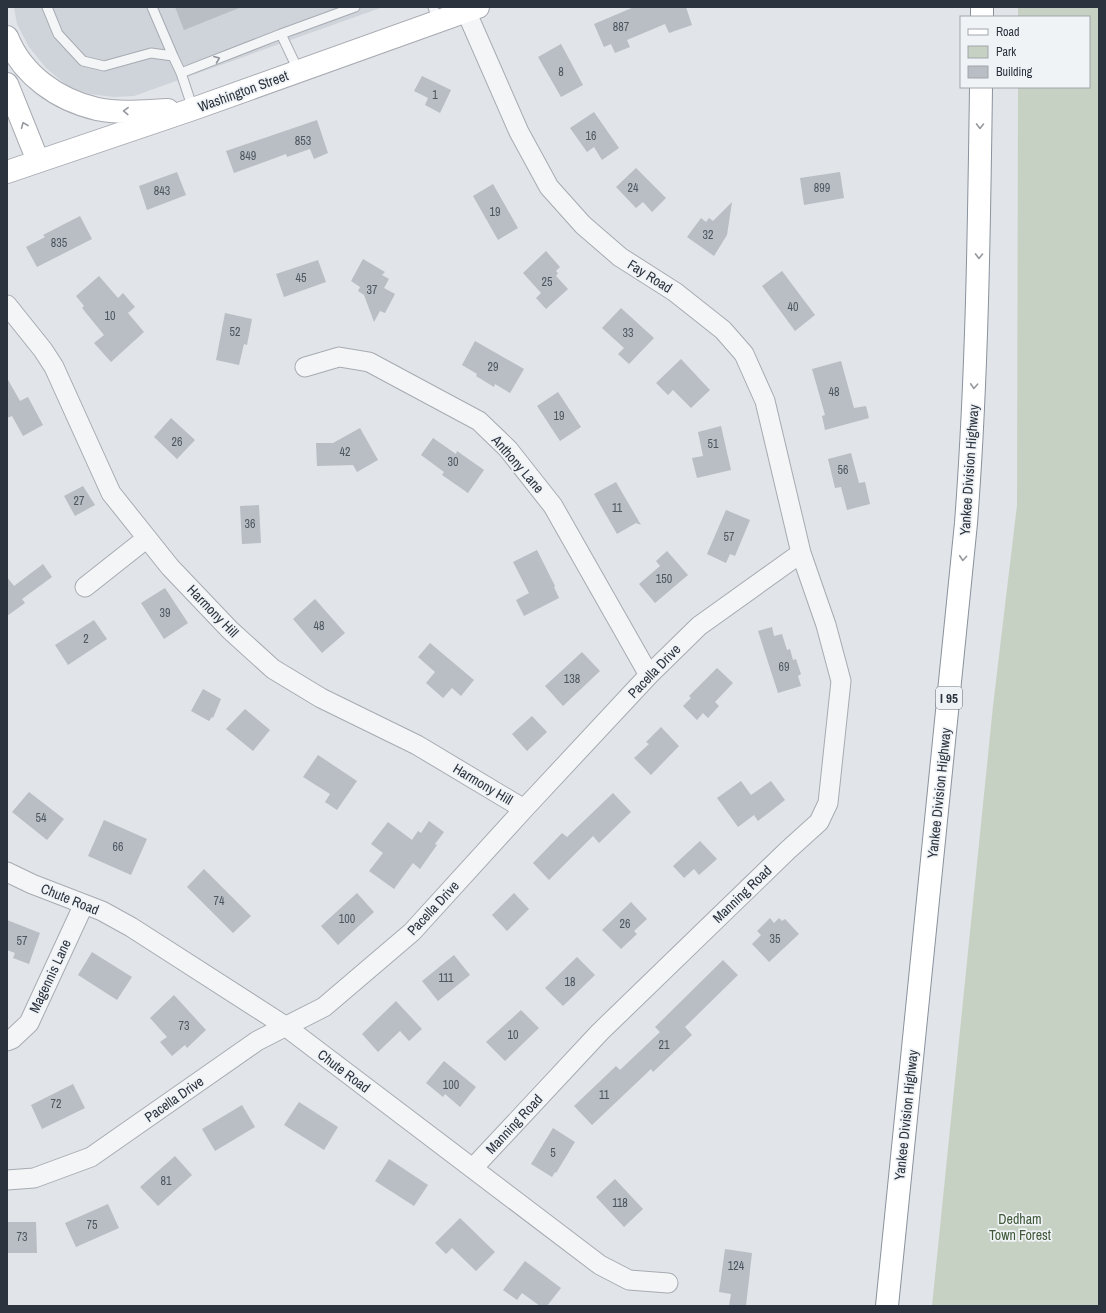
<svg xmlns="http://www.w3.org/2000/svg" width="1106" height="1313" font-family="'Archivo Narrow',sans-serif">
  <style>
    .built { fill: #cfd3da }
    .green { fill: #c7d1c3 }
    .building { fill: #b8bec4 }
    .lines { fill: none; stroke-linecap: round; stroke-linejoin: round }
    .service-casing { stroke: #a7abb2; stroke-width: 11 }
    .minor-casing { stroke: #a7abb2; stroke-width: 21 }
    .secondary-casing { stroke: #a7abb2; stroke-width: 24 }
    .motorway-casing { stroke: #8a929d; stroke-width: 24 }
    .service { stroke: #f3f5f7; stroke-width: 9 }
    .minor { stroke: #f3f5f7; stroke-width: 19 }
    .secondary { stroke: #fff; stroke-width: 22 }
    .motorway { stroke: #fff; stroke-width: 22 }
    .oneway { stroke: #8f949a }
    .oneway2 { stroke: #95999e }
    .labels { text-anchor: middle; stroke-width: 3.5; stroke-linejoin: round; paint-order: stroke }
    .number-label { font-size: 12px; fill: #4e5660 }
    .shield { fill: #f0f3f6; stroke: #666d75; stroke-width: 1 }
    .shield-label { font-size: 13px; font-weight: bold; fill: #2b333e }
    .street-label { font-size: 14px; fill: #2b333e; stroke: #f0f3f6 }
    .park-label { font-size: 14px; fill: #415939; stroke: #f0f3f6 }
  </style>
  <rect width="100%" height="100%" fill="#e1e4e8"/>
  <path class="built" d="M14 7H383L134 96 114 97 90 94 69 87 46 68 29 47 17 24Z"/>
  <path class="green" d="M1018 7H1099V1306H932L993 706 1017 505 1018 87H1089V17H1018Z"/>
  <path class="building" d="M175 7H239V8L184 30Z
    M634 7H686L692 25 669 33 665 24 627 40 630 47 615 53 611 44 604 47 594 24Z
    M561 44 583 85 561 97 538 57Z
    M422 76 451 90 440 113 425 105 428 98 414 91Z
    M594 112 619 148 602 160 594 147 587 152 570 128Z
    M317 120 328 153 314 159 310 149 287 157 286 154 234 173 226 151Z
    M636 168 666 198 652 212 643 202 636 208 616 187Z
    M177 172 186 195 147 210 139 186Z
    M840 172 844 198 804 205 800 178Z
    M493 184 518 228 498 240 473 196Z
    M732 202 727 235 714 256 687 237 701 218 706 222 709 218 713 221Z
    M80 216 92 239 37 267 26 247 45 237 43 235Z
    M546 251 560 267 556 271 558 273 556 276 568 289 546 309 536 298 541 293 523 273Z
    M363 259 385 272 382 275 389 279 384 288 395 294 385 313 380 311 374 322 364 295 358 291 360 287 351 281Z
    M318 260 326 282 284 297 276 274Z
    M782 271 815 315 795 331 762 286Z
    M99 276 118 298 123 293 135 307 128 313 144 332 111 362 94 343 104 335 82 308 84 306 76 296Z
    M621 308 654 338 629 364 618 354 624 348 602 328Z
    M225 313 252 319 247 345 244 344 239 365 216 360Z
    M475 341 524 369 510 393 495 384 494 387 476 376 477 374 462 365Z
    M681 359 710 390 691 408 673 390 668 395 656 383Z
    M841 361 854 408 866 406 869 418 825 430 822 416 825 415 812 369Z
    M7 378 20 401 28 397 43 425 23 436 12 416 7 418Z
    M558 392 581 427 560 441 537 406Z
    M171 418 195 440 177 459 154 437Z
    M721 426 731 470 697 478 692 458 703 456 698 432Z
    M360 428 378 460 357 472 353 465 317 466 316 443H333Z
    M433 438 456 454 457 451 484 470 468 493 442 475 444 472 421 455Z
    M851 453 859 483 865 482 870 504 847 510 841 487 835 488 828 459Z
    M616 482 641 525 636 523 617 534 594 494Z
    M83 486 95 505 75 516 64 496Z
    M259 505 261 543 242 544 240 506Z
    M726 510 750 520 735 556 730 554 726 563 707 554Z
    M537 550 555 586 554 587 559 598 524 616 516 600 529 593 513 562Z
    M667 551 688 575 655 603 639 584 660 566 656 561Z
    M43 564 52 577 22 599 25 603 7 616V577L14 586Z
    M165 588 188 623 164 639 141 603Z
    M315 599 345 633 322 653 293 619Z
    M94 620 107 639 68 665 55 645Z
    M772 627 774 636 782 634 787 650 790 649 793 660 796 659 801 674 798 676 801 686 778 693 758 631Z
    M430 643 474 680 461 696 452 688 443 698 426 683 435 672 418 657Z
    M582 652 600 671 563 706 545 686Z
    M717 668 733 683 715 702 719 706 708 718 703 713 697 720 683 706 691 698 689 696Z
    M203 689 221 699 213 718 212 717 209 721 191 711Z
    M245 709 270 730 253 751 226 729Z
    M532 716 547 732 527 751 512 734Z
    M661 727 679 746 651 775 634 758 649 744 646 742Z
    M318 755 357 781 337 810 325 802 330 794 303 777Z
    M741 781 751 795 771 781 785 800 758 821 754 815 738 827 717 798Z
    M29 792 64 819 47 840 12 812Z
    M613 793 631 812 599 843 593 836 549 880 533 863 562 833 567 837Z
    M104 820 147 839 131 875 88 856Z
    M429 821 444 832 435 844 437 845 420 869 413 863 394 889 369 871 383 853 371 844 388 822 412 840 418 831 421 833Z
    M700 841 717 859 699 875 694 869 684 878 673 866Z
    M204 869 251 916 233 933 187 887Z
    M357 893 374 912 338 945 321 926Z
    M514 893 529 909 507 931 492 915Z
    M631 902 647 919 634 931 637 934 621 949 602 930Z
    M770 918 774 923 779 918 782 921 785 919 799 934 769 962 752 944 761 935 757 931Z
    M7 920 40 933 29 964 13 958 15 953 7 950Z
    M92 952 132 977 117 1000 78 975Z
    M454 955 470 975 438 1001 422 981Z
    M577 957 595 975 563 1006 545 988Z
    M723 960 738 975 685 1027 692 1035 653 1072 651 1069 592 1125 574 1106 616 1066 620 1070 660 1032 655 1027Z
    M174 995 206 1030 187 1048 185 1045 172 1056 160 1042 167 1037 150 1018Z
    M396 1001 422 1029 409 1041 400 1031 378 1052 362 1034Z
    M521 1010 539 1028 505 1061 486 1042Z
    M444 1061 476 1087 460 1107 445 1094 443 1097 426 1083Z
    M73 1084 85 1108 42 1129 31 1105Z
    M299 1102 338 1127 324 1150 284 1125Z
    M242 1105 255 1127 215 1151 202 1129Z
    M553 1128 575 1142 556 1173 555 1172 552 1177 531 1164Z
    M175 1156 192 1175 158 1206 140 1187Z
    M389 1159 428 1185 414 1206 375 1181Z
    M615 1179 643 1209 624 1227 596 1197Z
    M108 1204 119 1228 76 1247 65 1223Z
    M460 1218 495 1252 476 1271 452 1248 446 1254 435 1243Z
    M7 1222H36L37 1253H7Z
    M725 1249 752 1253 746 1306H729L731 1294 719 1292Z
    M525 1261 561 1288 547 1306H540L522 1293 517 1300 503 1290Z"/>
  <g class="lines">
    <defs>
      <path id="service" d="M47 7 58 34 83 61 104 66 151 53 173 56 181 73 193 109
        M152 7 173 56
        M433 7 438 22
        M299 72 281 34 355 7
        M181 73 281 34"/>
      <path id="minor" d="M466 11 519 132 549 187 583 225 620 257 675 292 723 330 744 354 765 401 801 553 826 625 841 681 828 803 819 822 788 850 600 1032 473 1168
        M7 305 43 350 54 367 111 493 170 567 230 630 273 669 321 698 417 745 524 809
        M305 367 339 357 369 362 479 421 508 449 553 506 649 675
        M85 587 147 538
        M7 872 32 884 102 911 131 927 285 1026 600 1265 629 1280 668 1283
        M7 1041 12 1039 29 1023 84 904
        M7 1180 34 1178 91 1157 257 1041 324 1007 412 932 524 809 649 675 699 626 801 553"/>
      <path id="secondary" d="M7 37C22 75 58 100 97 109 120 114 145 111 168 110
        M7 84 38 161
        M7 172 193 109 478 7"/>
      <path id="motorway" d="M982 17V7
        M887 1306 966 523C977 378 979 233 981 87"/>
    </defs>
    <use href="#service" class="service-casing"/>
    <use href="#minor" class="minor-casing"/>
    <use href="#secondary" class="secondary-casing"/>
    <use href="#motorway" class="motorway-casing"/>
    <use href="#service" class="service"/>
    <use href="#minor" class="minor"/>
    <use href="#secondary" class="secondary"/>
    <use href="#motorway" class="motorway"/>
  </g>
  <defs><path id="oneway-chevron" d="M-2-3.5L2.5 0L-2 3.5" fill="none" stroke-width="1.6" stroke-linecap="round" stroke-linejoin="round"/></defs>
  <use class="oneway" href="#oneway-chevron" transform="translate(217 59) rotate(-22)"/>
  <g class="oneway2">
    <use href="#oneway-chevron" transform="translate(126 111) rotate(-178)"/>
    <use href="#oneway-chevron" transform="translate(24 125) rotate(-112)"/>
    <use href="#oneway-chevron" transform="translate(980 126) rotate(91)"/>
    <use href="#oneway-chevron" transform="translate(979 256) rotate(91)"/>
    <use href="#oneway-chevron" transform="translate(974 386) rotate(93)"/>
    <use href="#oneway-chevron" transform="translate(963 558) rotate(95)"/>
  </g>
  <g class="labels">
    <g class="number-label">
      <text x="621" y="31">887</text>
      <text x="561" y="76">8</text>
      <text x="435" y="99">1</text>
      <text x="591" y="140">16</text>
      <text x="303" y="145">853</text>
      <text x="248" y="160">849</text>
      <text x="633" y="192">24</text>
      <text x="822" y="192">899</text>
      <text x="162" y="195">843</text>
      <text x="495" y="216">19</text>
      <text x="708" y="239">32</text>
      <text x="59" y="247">835</text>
      <text x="301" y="282">45</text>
      <text x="547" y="286">25</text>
      <text x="372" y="294">37</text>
      <text x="793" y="311">40</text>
      <text x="110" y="320">10</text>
      <text x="235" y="336">52</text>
      <text x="628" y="337">33</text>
      <text x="493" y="371">29</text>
      <text x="834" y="396">48</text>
      <text x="559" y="420">19</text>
      <text x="177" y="446">26</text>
      <text x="713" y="448">51</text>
      <text x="345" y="456">42</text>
      <text x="453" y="466">30</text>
      <text x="843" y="474">56</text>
      <text x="79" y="505">27</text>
      <text x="617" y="512">11</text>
      <text x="250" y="528">36</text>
      <text x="729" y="541">57</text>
      <text x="664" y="583">150</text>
      <text x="165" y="617">39</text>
      <text x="319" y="630">48</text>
      <text x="86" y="643">2</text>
      <text x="784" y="671">69</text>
      <text x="572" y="683">138</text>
      <text x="41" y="822">54</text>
      <text x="118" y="851">66</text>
      <text x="219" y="905">74</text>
      <text x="347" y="923">100</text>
      <text x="625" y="928">26</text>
      <text x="775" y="943">35</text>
      <text x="22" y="945">57</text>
      <text x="446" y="982">111</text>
      <text x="570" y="986">18</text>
      <text x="184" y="1030">73</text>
      <text x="513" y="1039">10</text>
      <text x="664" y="1049">21</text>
      <text x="451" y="1089">100</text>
      <text x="604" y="1099">11</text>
      <text x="56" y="1108">72</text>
      <text x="553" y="1157">5</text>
      <text x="166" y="1185">81</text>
      <text x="620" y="1207">118</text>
      <text x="92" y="1229">75</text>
      <text x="22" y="1241">73</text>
      <text x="736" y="1270">124</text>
    </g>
    <rect class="shield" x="936" y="687" width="26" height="22" rx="3"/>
    <g class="shield-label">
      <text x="949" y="703">I 95</text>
    </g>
    <g class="street-label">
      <text transform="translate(243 91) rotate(-20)" y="5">Washington Street</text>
      <text transform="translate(650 276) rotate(32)" y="5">Fay Road</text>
      <text transform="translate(518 464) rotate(49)" y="5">Anthony Lane</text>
      <text transform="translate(969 470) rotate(-86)" y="5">Yankee Division Highway</text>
      <text transform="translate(213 611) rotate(46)" y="5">Harmony Hill</text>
      <text transform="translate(654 671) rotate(-46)" y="5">Pacella Drive</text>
      <text transform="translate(483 784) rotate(31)" y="5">Harmony Hill</text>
      <text transform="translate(939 793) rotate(-84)" y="5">Yankee Division Highway</text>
      <text transform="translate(742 894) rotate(-44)" y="5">Manning Road</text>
      <text transform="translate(70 899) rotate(22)" y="5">Chute Road</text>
      <text transform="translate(433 908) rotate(-47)" y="5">Pacella Drive</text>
      <text transform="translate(50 976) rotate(-65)" y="5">Magennis Lane</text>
      <text transform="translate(344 1071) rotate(37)" y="5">Chute Road</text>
      <text transform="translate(174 1099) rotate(-35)" y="5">Pacella Drive</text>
      <text transform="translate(906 1115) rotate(-84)" y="5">Yankee Division Highway</text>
      <text transform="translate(514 1124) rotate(-47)" y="5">Manning Road</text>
    </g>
    <g class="park-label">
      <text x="1020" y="1224">Dedham<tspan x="1020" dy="16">Town Forest</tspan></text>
    </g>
  </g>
  <rect width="1106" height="1313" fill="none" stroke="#2b333e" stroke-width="16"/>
  <rect x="960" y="16" width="130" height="72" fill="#f0f3f6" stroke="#a1a6ac"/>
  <rect x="968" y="29" width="20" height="6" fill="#ffffff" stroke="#a1a6ac"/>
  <text x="996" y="36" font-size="12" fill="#2b333e">Road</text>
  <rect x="968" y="46" width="20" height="12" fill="#c7d1c3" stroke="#a1a6ac"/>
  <text x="996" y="56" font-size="12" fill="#2b333e">Park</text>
  <rect x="968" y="66" width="20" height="12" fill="#b8bec4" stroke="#a1a6ac"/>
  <text x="996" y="76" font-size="12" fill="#2b333e">Building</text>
</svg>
